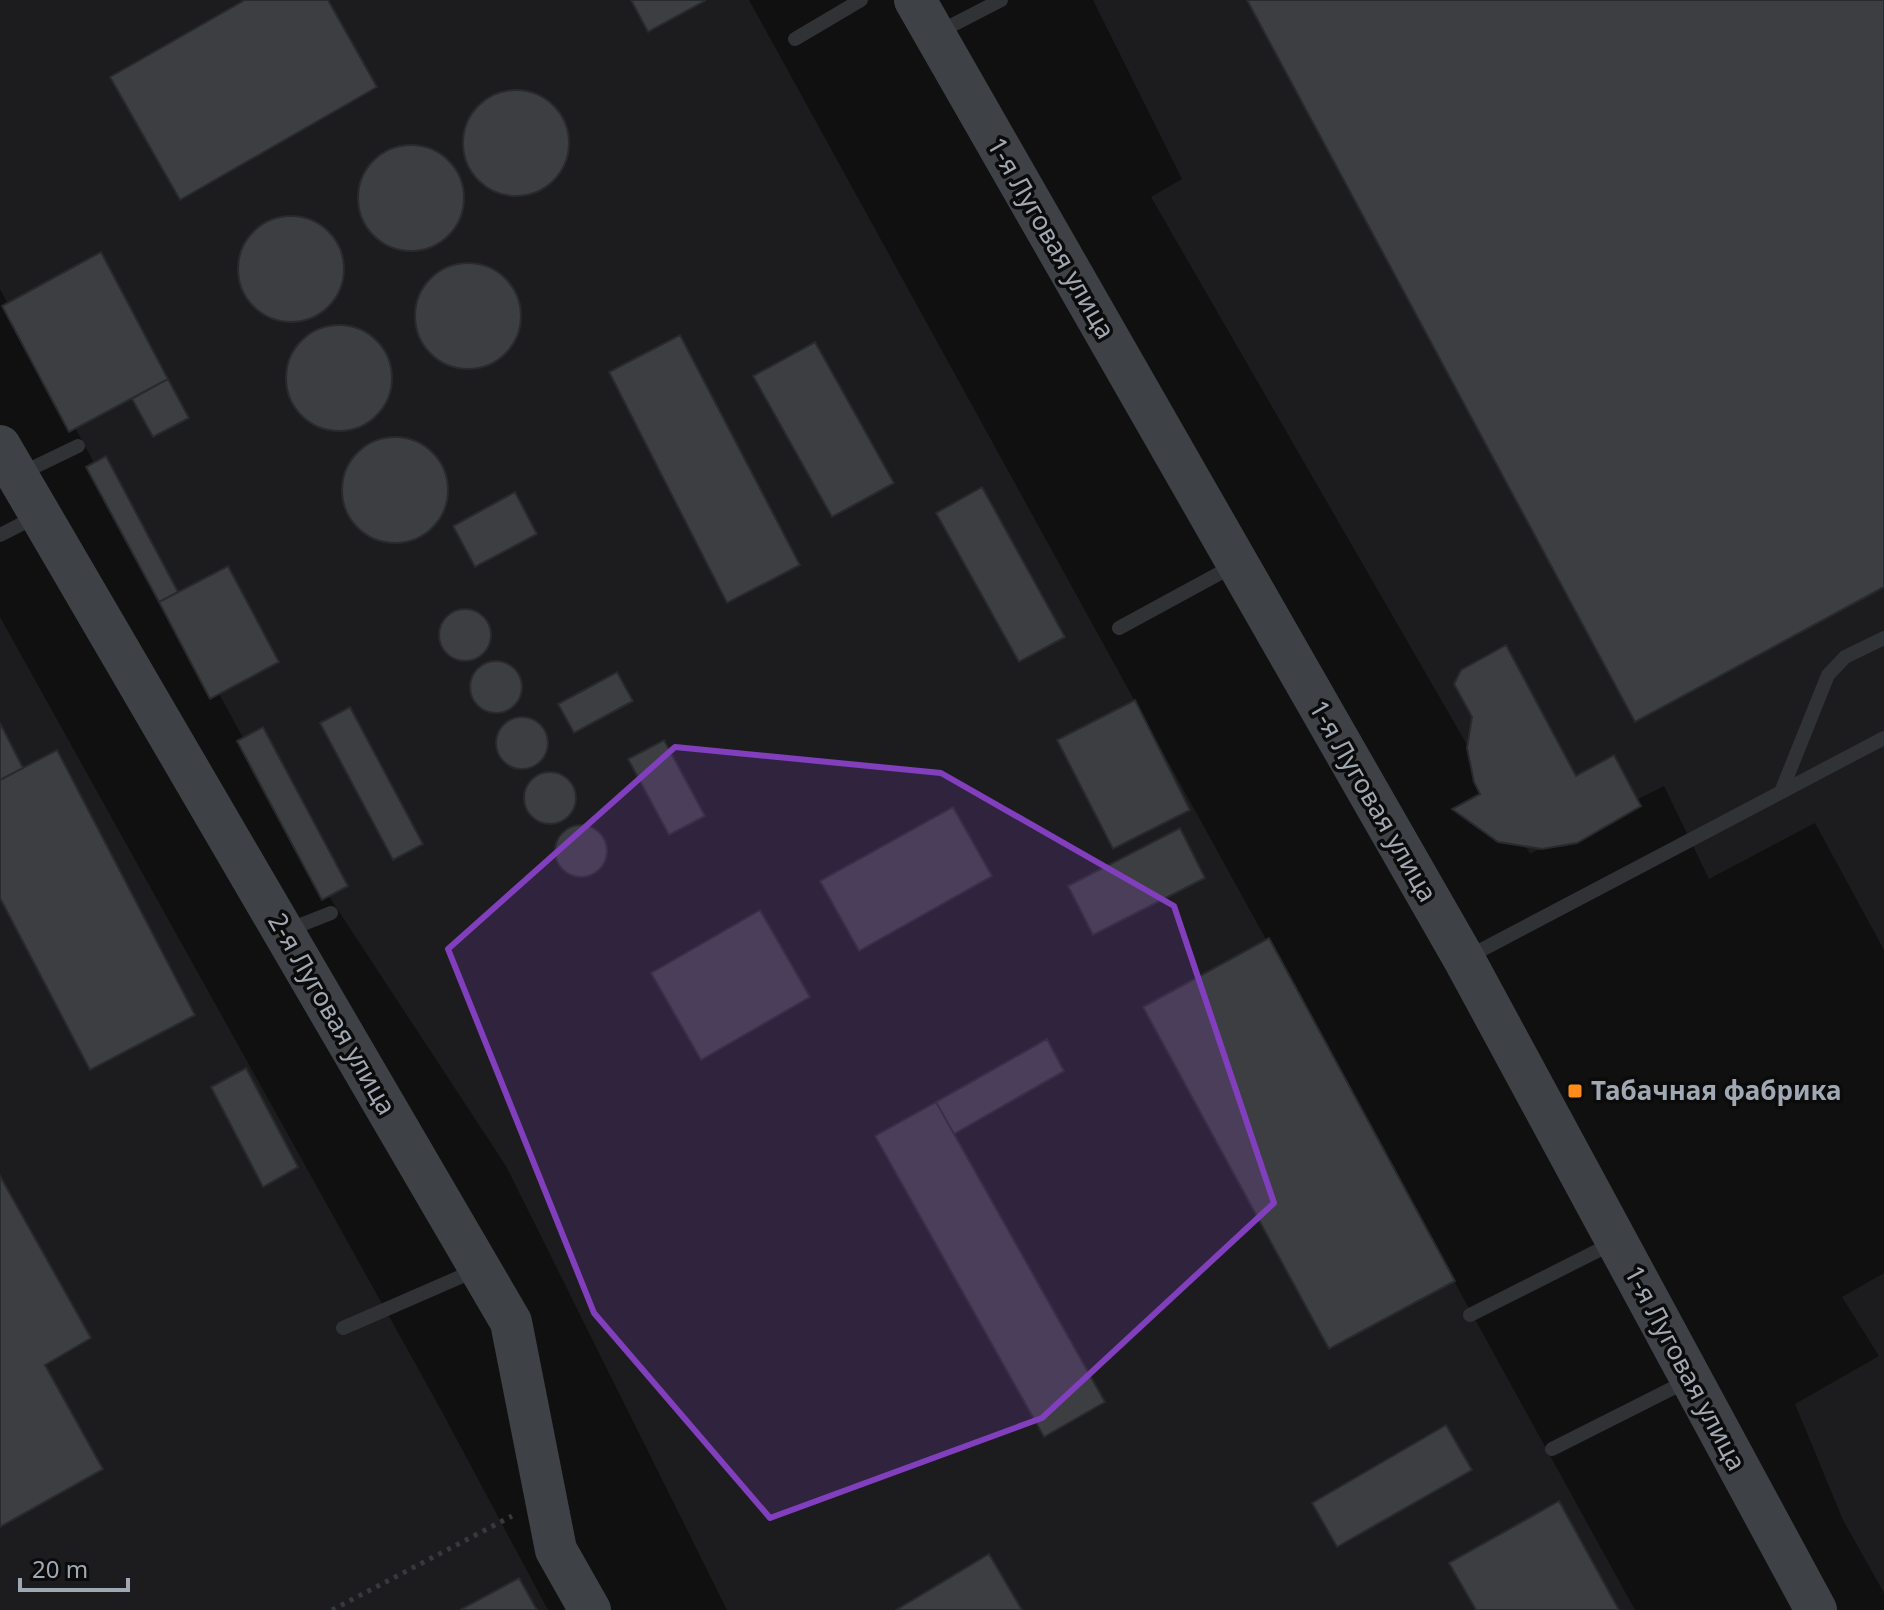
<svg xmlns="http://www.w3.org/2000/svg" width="1884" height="1610" font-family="'Noto Sans',sans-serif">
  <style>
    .built { fill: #1c1c1e }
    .building { fill: #3c3e41; stroke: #292a2d; stroke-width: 2 }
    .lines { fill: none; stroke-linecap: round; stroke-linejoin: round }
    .path { stroke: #363a3e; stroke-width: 5; stroke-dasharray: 4 6; stroke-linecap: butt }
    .service { stroke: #303236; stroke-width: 14 }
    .secondary { stroke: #3e4247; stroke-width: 42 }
    .marked { fill: #813fbd; fill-opacity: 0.2; stroke: #813fbd; stroke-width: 6; stroke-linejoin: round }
    .poi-dot { fill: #ff8c1a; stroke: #0b0b0c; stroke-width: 3 }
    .labels { text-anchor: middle; stroke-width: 7; stroke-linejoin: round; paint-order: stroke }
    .street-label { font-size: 26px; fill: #a0a9b3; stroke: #0b0b0c }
    .poi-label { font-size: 26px; font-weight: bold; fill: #a0a9b3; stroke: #0b0b0c; text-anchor: start }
  </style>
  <rect width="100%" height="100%" fill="#101011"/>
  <path class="built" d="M0 0H749L1635 1610H727L506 1166 328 895 0 289Z
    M1093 0H1884V950L1815 823 1709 879 1664 786 1530 854 1151 197 1182 179Z
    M0 617 440 1408 548 1610H0Z
    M1884 1273V1593L1843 1520 1795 1404 1879 1356 1842 1297Z"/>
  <path class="building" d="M245 0H328L377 87 180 200 110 77Z
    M631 0H705V1L648 32Z
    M1247 0H1884V587L1635 722Z
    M463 143a53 53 0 1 1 106 0a53 53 0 1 1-106 0Z
    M358 198a53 53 0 1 1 106 0a53 53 0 1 1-106 0Z
    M238 269a53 53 0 1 1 106 0a53 53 0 1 1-106 0Z
    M101 252 168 379 69 432 2 306Z
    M415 316a53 53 0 1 1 106 0a53 53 0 1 1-106 0Z
    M286 378a53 53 0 1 1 106 0a53 53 0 1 1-106 0Z
    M680 335 800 565 727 603 609 372Z
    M815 342 894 483 832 517 753 376Z
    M168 379 189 418 153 437 132 399Z
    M342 490a53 53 0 1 1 106 0a53 53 0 1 1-106 0Z
    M106 456 178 592 159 602 86 467Z
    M982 487 1065 637 1019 662 936 513Z
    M515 492 537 534 475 567 453 526Z
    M228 566 279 662 210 699 159 602Z
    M439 635a26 26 0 1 1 52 0a26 26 0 1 1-52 0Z
    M1506 645 1576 776 1614 755 1641 806 1577 843 1542 849 1498 842 1452 809 1480 794 1474 782 1467 748 1472 717 1454 684 1461 670Z
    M470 687a26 26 0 1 1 52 0a26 26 0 1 1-52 0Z
    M617 672 633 701 574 733 558 704Z
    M1135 700 1190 810 1113 849 1057 740Z
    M350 707 423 844 393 860 320 723Z
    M496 743a26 26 0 1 1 52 0a26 26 0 1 1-52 0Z
    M0 723 23 768 0 780Z
    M263 727 348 886 322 900 237 741Z
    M664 740 705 816 669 835 628 759Z
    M57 750 195 1015 90 1070 0 898V780Z
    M524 798a26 26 0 1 1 52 0a26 26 0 1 1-52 0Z
    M953 807 992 876 859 951 820 881Z
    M555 851a26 26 0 1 1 52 0a26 26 0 1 1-52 0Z
    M1180 828 1205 878 1093 935 1068 886Z
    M760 910 810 997 701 1060 651 973Z
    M1269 938 1455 1281 1329 1349 1143 1007Z
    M1047 1039 1064 1071 954 1134 936 1102Z
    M246 1068 298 1167 263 1187 211 1087Z
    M936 1102 1105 1402 1044 1437 875 1136Z
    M0 1176 91 1338 45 1365 103 1469 0 1527Z
    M1446 1425 1472 1470 1337 1547 1312 1503Z
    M1559 1501 1619 1610H1476L1449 1563Z
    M989 1554 1022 1610H896Z
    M519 1578 537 1610H460Z"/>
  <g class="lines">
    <path class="path" d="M332 1610 512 1516"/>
    <path class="service" d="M939 32 1001 0
      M795 39 861 0
      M22 473 78 446
      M0 535 37 516
      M1119 628 1233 566
      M1781 792 1828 675 1845 657 1884 638
      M288 930 331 913
      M1468 957 1884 738
      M1470 1315 1613 1243
      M343 1328 476 1270
      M1552 1449 1687 1381"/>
    <path class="secondary" d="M915 0 1464 959 1816 1610
      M0 446 511 1322 556 1550 590 1610"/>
  </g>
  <path class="marked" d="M675 747 941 773 1174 906 1274 1203 1042 1418 770 1518 594 1313 448 949Z"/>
  <rect class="poi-dot" x="1567" y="1083" width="16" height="16" rx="4"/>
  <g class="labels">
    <g class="street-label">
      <text transform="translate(1051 238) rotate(60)" y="9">1-я Луговая улица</text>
      <text transform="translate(1373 801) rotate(60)" y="9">1-я Луговая улица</text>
      <text transform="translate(332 1014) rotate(60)" y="9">2-я Луговая улица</text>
      <text transform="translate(1685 1368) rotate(62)" y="9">1-я Луговая улица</text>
    </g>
    <g class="poi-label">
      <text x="1591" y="1100">Табачная фабрика</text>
    </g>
  </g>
  <path d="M20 1578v12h108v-12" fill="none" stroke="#a0a9b3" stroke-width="4"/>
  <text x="32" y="1578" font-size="24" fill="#a0a9b3" stroke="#0b0b0c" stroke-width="6" paint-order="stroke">20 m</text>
</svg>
